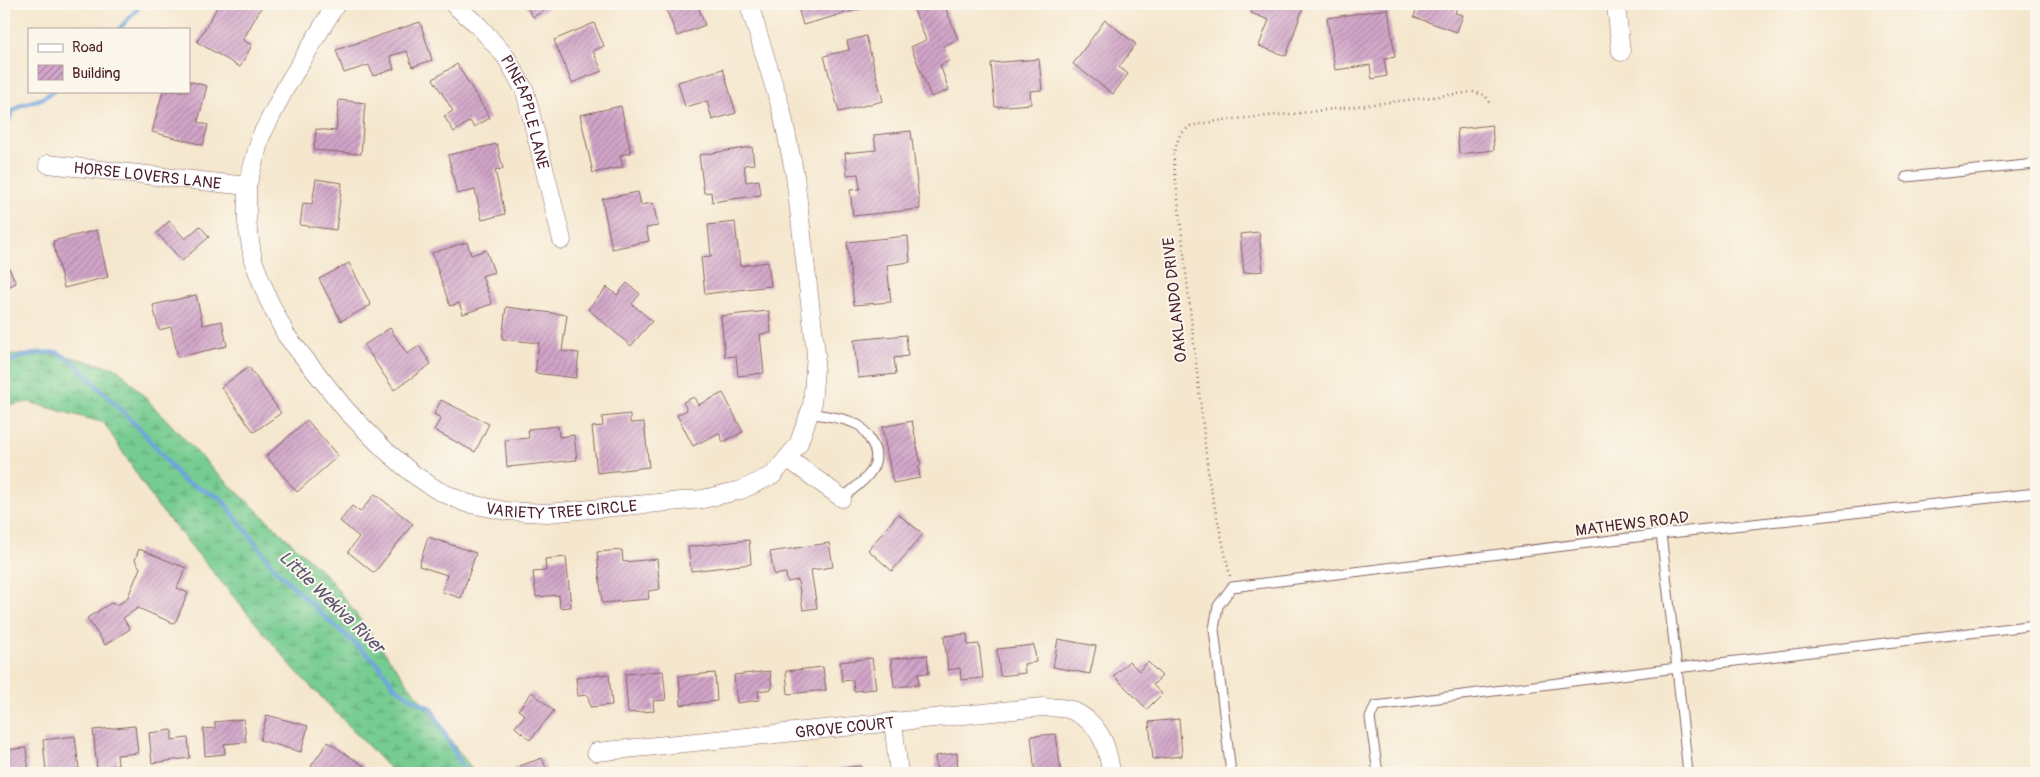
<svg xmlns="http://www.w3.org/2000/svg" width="2040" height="777" font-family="Pangolin,sans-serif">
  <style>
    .wetland { fill: url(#wetland-marsh); stroke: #60765e }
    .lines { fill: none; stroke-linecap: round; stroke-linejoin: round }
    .stream { stroke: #6fa4dc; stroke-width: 4.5 }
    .building { fill: url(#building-hatch) }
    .service-casing { stroke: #866564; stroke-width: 11 }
    .minor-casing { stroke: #866564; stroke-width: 19 }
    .path { stroke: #866564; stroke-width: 2.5; stroke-dasharray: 1 4; stroke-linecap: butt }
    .service { stroke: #fff; stroke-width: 9 }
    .minor { stroke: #fff; stroke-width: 18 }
    .labels { text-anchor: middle; stroke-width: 4; stroke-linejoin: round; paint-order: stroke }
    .street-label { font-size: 16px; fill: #4a1f2b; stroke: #fbf7ec }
    .water-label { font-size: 18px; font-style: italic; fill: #595472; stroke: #fbf7ec }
  </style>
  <defs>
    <pattern id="wetland-marsh" width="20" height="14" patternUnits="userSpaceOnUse" patternTransform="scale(1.25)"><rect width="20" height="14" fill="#76cc91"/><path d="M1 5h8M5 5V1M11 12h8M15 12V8" fill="none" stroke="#63a577"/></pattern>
    <pattern id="building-hatch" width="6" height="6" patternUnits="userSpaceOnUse" patternTransform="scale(1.25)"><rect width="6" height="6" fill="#d1a5c9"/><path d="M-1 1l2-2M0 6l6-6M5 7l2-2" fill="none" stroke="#ac86a3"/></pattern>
  </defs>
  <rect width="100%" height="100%" fill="#fbf7ec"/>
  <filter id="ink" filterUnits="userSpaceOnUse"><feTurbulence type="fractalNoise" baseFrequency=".02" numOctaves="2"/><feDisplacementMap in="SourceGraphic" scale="10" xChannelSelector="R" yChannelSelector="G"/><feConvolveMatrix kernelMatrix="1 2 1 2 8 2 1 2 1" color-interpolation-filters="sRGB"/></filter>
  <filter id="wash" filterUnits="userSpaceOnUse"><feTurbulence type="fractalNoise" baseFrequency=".0096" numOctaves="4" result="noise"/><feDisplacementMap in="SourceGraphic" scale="20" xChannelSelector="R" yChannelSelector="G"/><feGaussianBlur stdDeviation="1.12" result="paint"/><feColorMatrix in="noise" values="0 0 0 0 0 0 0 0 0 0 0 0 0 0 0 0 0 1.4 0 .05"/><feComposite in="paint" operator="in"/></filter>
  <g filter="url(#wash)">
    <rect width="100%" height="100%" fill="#f5e7ce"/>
    <path class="wetland" d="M4 354 63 355 118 369 215 471 329 578 475 773H394L296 671 156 504 104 423 29 402 4 406Z"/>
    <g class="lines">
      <path class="stream" d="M119 29 142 4
        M4 138 11 113 21 105 41 99 54 91
        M4 364 18 358 39 353 57 352 73 362 144 433 183 481 221 498 276 570 325 617 377 663 395 687 417 702 431 708 466 773"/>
    </g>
    <g id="blocks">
      <path class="building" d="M219 4H263L243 40 252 45 240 67 197 42Z
        M525 4H554L533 17Z
        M664 4H697L705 25 677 36Z
        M797 4H862L864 8 803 25Z
        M915 4H944L958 39 943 46 949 61 940 65 949 90 931 97 911 47 926 40 912 5Z
        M1254 4H1292L1303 8 1286 56 1259 46 1269 20 1251 13Z
        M1418 4H1458L1455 13 1463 15 1457 32 1414 17Z
        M1388 9 1395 57 1384 59 1387 76 1372 79 1370 65 1335 70 1327 18Z
        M1105 20 1136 44 1119 67 1128 74 1113 94 1073 64Z
        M420 22 432 60 412 67 407 51 390 56 394 69 373 76 369 65 344 73 336 50Z
        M594 23 604 46 593 51 602 71 572 83 554 40Z
        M866 36 883 101 839 112 824 56 849 50 847 41Z
        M1039 59 1042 90 1030 91 1031 104 995 107 991 63Z
        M457 64 490 118 474 127 470 121 454 132 444 116 453 111 433 79Z
        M723 69 736 113 712 120 707 101 685 107 678 82Z
        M189 81 207 86 198 122 208 125 203 145 152 132 163 91H189Z
        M339 100 365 103 361 154 314 150 316 129 336 131Z
        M621 106 631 153 620 155 623 167 593 173 580 115Z
        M1492 125 1494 150 1459 154 1457 129Z
        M911 131 920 209 853 216 850 190 860 189 858 174 847 175 845 153 876 150 874 135Z
        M497 144 503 169 495 170 505 214 482 220 475 190 457 194 448 155Z
        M752 147 754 164 744 165 746 182 759 180 761 195 712 202 711 192 704 193 699 155Z
        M316 179 342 183 336 230 300 225 303 203 312 204Z
        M638 192 641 205 653 203 658 226 646 228 649 241 612 249 602 199Z
        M169 221 185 239 200 226 209 237 182 261 157 233Z
        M735 222 740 266 768 262 771 286 705 294 701 257 711 256 708 225Z
        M97 230 108 277 64 288 53 241Z
        M1259 232 1263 271 1244 273 1240 234Z
        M908 236 910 262 887 265 891 302 854 305 847 242Z
        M467 242 471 255 486 250 494 272 482 276 492 304 463 314 459 303 450 306 432 253Z
        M349 263 371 305 341 321 319 279Z
        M4 265 6 270 9 268 16 283 4 289Z
        M627 283 640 294 632 304 652 321 631 346 588 309 607 287 617 295Z
        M196 295 203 325 222 321 227 346 178 357 171 327 159 330 153 305Z
        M506 307 567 315 562 351 579 353 576 378 535 373 539 343 502 339Z
        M769 311 771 333 760 334 764 373 738 376 736 356 725 357 721 316Z
        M390 328 407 354 419 346 431 364 394 390 364 345Z
        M906 335 908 356 894 358 896 374 858 378 854 340Z
        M249 367 281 413 254 432 221 387Z
        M723 393 743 432 723 442 719 433 693 446 677 415 687 410 683 402 694 397 698 405Z
        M441 400 489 424 475 452 434 430 441 418 434 414Z
        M630 414V423L644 422 649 467 597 473 592 427 603 426 602 417Z
        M307 420 338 456 297 492 266 456Z
        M912 421 921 466H918L920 478 893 483 882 427Z
        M558 426 559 437 574 435 577 460 507 467 505 440 529 438 528 429Z
        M375 494 413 524 374 573 348 552 359 537 340 521 352 506 360 512Z
        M898 514 923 534 892 571 868 550Z
        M428 537 476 553 461 598 442 592 447 575 419 566Z
        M749 540 751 564 691 571 688 547Z
        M829 543 833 567 811 570 817 608 803 610 798 580 787 582 786 573 774 575 770 552Z
        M139 549 186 568 177 588 188 593 176 621 173 623 138 608 123 618 130 629 105 645 87 618 111 603 117 605 127 599 140 568 135 560Z
        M622 550 623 562 657 559 660 589 648 591 649 599 602 603 597 552Z
        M566 557 571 607 560 608 559 595 536 597 533 572 546 571 545 559Z
        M967 634 968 645 979 644 983 678 961 680 960 668 948 670 944 636Z
        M1058 639 1096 646 1090 674 1053 667Z
        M1034 645 1036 662 1024 664 1025 673 1000 676 997 649Z
        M927 655 929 673 918 674 919 685 894 687 891 659Z
        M872 658 876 689 854 691 853 680 842 681 840 662Z
        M1129 661 1139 671 1148 662 1162 676 1153 685 1162 694 1147 709 1114 676Z
        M823 667 826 690 788 694 786 671Z
        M663 671 666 700 653 701 654 711 628 713 625 674Z
        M770 671 772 689 758 691 759 700 737 703 734 675Z
        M715 673 717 701 681 705 679 676Z
        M609 674 612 705 590 707 588 695 578 696 576 678Z
        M532 692 554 711 530 740 515 727 525 715 518 710Z
        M267 715 308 726 301 752 260 740Z
        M244 719 246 742 224 744 225 754 205 756 203 729 215 728V722Z
        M1179 719 1182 756 1153 759 1149 722Z
        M135 726 138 753 117 755 118 765 97 768 93 730Z
        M172 730V740L188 738 190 758 152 763 149 733Z
        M1056 734 1061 773H1035L1031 736Z
        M75 736 79 769 46 772 43 740Z
        M328 742 364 766 360 773H321L311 766Z
        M26 748 29 773H4V750Z
        M957 753 958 773H937L935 756Z
        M542 758 548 773H519L517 767Z
        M861 766 862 773H838V768Z
        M806 768 807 773H786L785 770Z"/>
    </g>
  </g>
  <g filter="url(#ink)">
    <use href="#blocks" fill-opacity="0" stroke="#866564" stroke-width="1"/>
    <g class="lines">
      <defs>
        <path id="service" d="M1906 177 2036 164
          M809 413C825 416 844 417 858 425 863 427 867 435 870 440 888 466 860 484 842 498
          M1661 534 1677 668 2036 625
          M1231 773 1214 629 1218 606 1232 587 1661 534 2036 493
          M1378 773 1370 718 1375 706 1677 668 1688 773"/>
        <g id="minor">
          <path id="s1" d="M336 4 286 87 261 136 247 186V223L253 260 268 299 286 335 346 410 384 449 413 474 437 490 466 503 506 511 547 513 703 499 741 490 773 475 798 445 812 406 816 354 795 176 782 112 749 4"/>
          <path id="s2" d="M453 4 479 26 506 57 525 91 562 240"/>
          <path d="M1616 4 1621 52"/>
          <path id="s3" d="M48 164 247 186"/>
          <path d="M787 458 842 498"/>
          <path d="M893 722 899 773"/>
          <path id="s4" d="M596 752 1043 707C1051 708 1063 707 1071 710 1099 722 1108 745 1111 773"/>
        </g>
      </defs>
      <use href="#service" class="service-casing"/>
      <use href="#minor" class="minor-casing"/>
      <path class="path" d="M1230 576 1209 481 1173 154 1180 135 1190 126 1223 120 1300 113 1473 92 1485 95 1490 103"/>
      <use href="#service" class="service"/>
      <use href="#minor" class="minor"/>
    </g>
  </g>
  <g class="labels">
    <g class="street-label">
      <text dy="6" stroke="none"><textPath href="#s2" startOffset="134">PINEAPPLE LANE</textPath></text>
      <text dy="6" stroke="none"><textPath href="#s3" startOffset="100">HORSE LOVERS LANE</textPath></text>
      <text transform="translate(1174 300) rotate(-96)" y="6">OAKLANDO DRIVE</text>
      <text dy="6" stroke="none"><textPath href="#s1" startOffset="706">VARIETY TREE CIRCLE</textPath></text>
      <text transform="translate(1632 523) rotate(-7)" y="6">MATHEWS ROAD</text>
      <text dy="6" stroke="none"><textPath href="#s4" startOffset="250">GROVE COURT</textPath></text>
    </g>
    <g class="water-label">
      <text transform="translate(332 602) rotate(44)" y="6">Little Wekiva River</text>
    </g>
  </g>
  <rect width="2040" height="777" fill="none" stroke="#fbf7ec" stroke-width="20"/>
  <rect x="28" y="28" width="162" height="65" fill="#fbf7ec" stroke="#b4a19f"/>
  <rect x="38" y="44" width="25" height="8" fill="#ffffff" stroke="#b4a19f"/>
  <text x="72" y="52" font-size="15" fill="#4a1f2b">Road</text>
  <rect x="38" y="65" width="25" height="15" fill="url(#building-hatch)" stroke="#b4a19f"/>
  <text x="72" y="78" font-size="15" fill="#4a1f2b">Building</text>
</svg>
